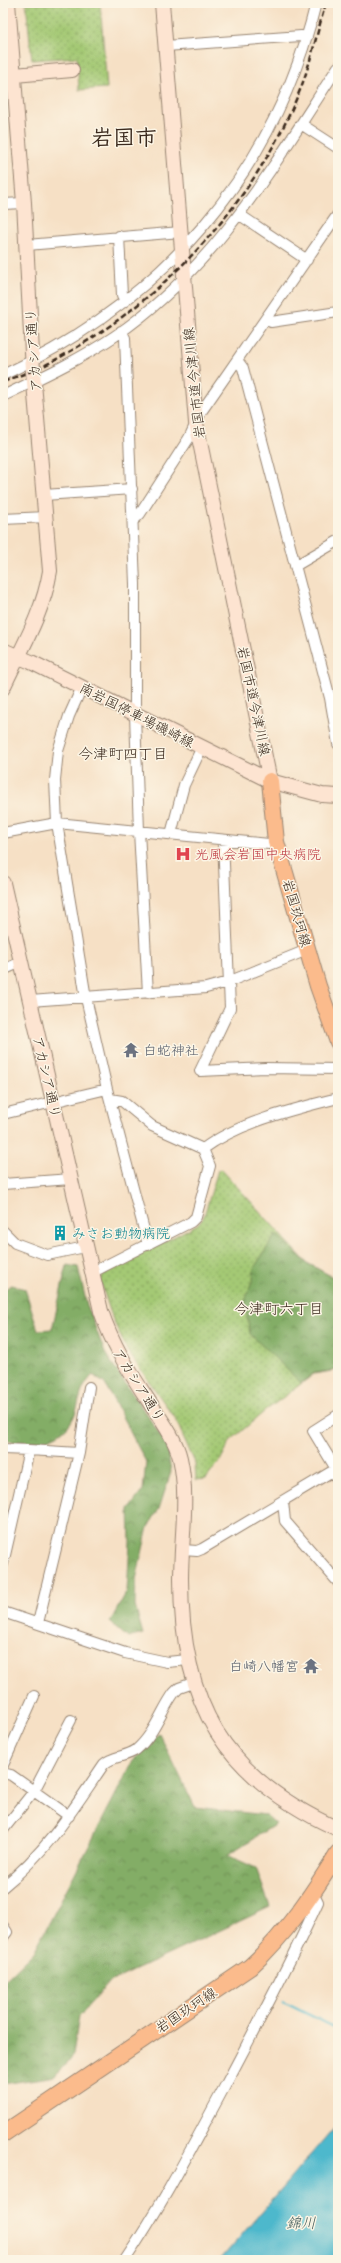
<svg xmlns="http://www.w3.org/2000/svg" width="341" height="2263" font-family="Dekko,'Klee One',sans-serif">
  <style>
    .green { fill: url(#green-dots); stroke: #707a49 }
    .forest { fill: url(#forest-crowns); stroke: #5f6c42 }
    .water { fill: #4eb8cc; stroke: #447175 }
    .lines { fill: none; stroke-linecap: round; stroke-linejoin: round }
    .stream { stroke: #4eb8cc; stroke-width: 2.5 }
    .street-casing { stroke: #988572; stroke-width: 12 }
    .secondary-casing { stroke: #988572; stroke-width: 16 }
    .primary-casing { stroke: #988572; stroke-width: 18 }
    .street { stroke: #fff; stroke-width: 10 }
    .secondary { stroke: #fde4d1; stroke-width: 14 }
    .primary { stroke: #fbbb8c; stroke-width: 16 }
    .rail { stroke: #3b2a1e; stroke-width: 2.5; stroke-dasharray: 6 3; stroke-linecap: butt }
    .labels { text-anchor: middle; stroke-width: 3; stroke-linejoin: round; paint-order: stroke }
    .street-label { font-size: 14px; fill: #3b2a1e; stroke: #fcf5e5 }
    .health-label { font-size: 14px; fill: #be3a42; stroke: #fcf5e5; text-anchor: start }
    .worship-label { font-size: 14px; fill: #5b616d; stroke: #fcf5e5; text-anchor: start }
    .culture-label { font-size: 14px; fill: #0d838f; stroke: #fcf5e5; text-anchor: start }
    .neighbourhood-label { font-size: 15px; fill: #3b2a1e; stroke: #fcf5e5 }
    .water-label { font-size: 15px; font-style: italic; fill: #425c5b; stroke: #fcf5e5 }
    .town-label { font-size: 22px; font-weight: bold; fill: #3b2a1e; stroke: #fcf5e5 }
  </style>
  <defs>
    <pattern id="green-dots" width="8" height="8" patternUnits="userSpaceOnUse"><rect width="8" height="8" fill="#a4c974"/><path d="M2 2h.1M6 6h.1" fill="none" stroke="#87a35f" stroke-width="1.8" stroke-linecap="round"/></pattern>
    <pattern id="forest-crowns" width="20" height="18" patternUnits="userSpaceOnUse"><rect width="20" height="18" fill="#83ad66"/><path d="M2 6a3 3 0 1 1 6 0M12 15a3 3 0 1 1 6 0" fill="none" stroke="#6c8d53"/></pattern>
  </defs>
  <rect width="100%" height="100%" fill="#fcf5e5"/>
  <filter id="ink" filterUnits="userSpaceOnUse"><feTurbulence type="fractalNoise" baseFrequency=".025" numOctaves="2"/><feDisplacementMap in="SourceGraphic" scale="8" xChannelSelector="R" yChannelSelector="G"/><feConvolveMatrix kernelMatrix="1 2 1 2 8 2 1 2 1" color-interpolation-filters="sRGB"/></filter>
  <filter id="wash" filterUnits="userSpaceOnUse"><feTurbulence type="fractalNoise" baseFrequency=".012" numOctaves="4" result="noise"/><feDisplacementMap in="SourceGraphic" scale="16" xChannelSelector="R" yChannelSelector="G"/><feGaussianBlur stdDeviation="0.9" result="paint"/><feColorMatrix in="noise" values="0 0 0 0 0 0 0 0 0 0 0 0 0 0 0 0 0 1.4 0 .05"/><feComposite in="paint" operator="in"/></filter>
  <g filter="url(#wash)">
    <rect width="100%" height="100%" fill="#f6e0c5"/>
    <path class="green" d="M26 3H100L107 88 79 90 77 57 32 60Z
      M221 1169 307 1263 338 1280V1370L314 1374 265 1411 231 1440 220 1461 206 1479 196 1480 195 1463 175 1418 128 1352 113 1320 100 1280 105 1273 198 1224 204 1216 218 1170Z"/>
    <path class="forest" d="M276 1234 307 1263 338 1280V1370L314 1373 301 1383 250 1334 245 1301 253 1279 254 1268Z
      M67 1265 78 1267 87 1305 105 1353 167 1445 171 1472 159 1509 148 1527 136 1580 135 1606 143 1634 128 1638 110 1622 127 1591 130 1542 129 1509 143 1490 146 1462 105 1384 93 1375C77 1390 81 1406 71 1422 57 1444 25 1444 3 1440V1290L12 1285 25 1289 38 1330 52 1329Z
      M159 1733 195 1807 266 1815 276 1824 227 1855 256 1868 270 1907 110 1982 79 2016 73 2054 56 2076 3 2084V1982L34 1952 133 1761Z"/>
    <path class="water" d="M338 2123V2260H220L337 2124Z"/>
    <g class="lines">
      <path class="stream" d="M283 2002 338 2029"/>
    </g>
  </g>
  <g filter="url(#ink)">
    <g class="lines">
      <defs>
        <path id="street" d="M166 46 301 36 307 37
          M301 124 338 148
          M3 204 24 203
          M240 215 307 260
          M119 236 122 295 125 301
          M27 245 181 232
          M266 319 271 322 338 312
          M121 331 125 338 135 584V714L139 831 148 993
          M237 360 243 368 330 698 338 744
          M3 375C162 301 274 175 316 3
          M3 396C42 377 79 360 115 336 216 267 273 166 338 67
          M44 495 132 489
          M3 519 47 517
          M133 521 140 514 189 438 201 412 338 214
          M295 566 338 541
          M82 687 69 716 58 751 55 780 57 823 86 998 107 1089 148 1245
          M3 833 57 823 269 844 276 842
          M171 834 184 785 202 747
          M223 840 230 1008 200 1071 265 1068 338 1069
          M3 970 21 962
          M30 1001 206 988 228 982 307 950
          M3 1114 107 1089
          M203 1149C239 1122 295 1109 338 1098
          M3 1184 71 1179
          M3 1231 15 1243 47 1255 85 1247
          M91 1273 191 1222 196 1217 210 1166 203 1149 152 1126 122 1101 110 1099
          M3 1449 29 1450
          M333 1471 338 1480
          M283 1501 285 1521 338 1582
          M183 1550 197 1551 202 1549 336 1469 313 1431 338 1415
          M3 1564 29 1450 79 1453
          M3 1612 125 1653 167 1662 188 1660
          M38 1623 79 1453 89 1387
          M3 1765 34 1696
          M3 1773 11 1775 69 1816
          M3 1830 34 1791 71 1720
          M3 1887C48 1850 72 1811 104 1764 113 1756 126 1757 136 1750 154 1735 161 1711 174 1693L179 1688 193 1683
          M3 1926 7 1932 3 1937
          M125 2260C163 2204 193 2145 225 2086 257 2025 290 1964 318 1902L313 1892"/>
        <path id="secondary" d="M162 3 196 423 270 781
          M3 76 72 70
          M3 650 31 662 270 781 322 795 338 796
          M3 688C21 649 43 614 50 571L33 371 24 203 8 3
          M3 883 101 1311C112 1344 129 1371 148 1400 159 1417 175 1437 180 1458 189 1498 181 1538 181 1579 181 1704 223 1777 338 1829"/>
        <path id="primary" d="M270 781 276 842 318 986 338 1042
          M3 2134 250 1967C286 1934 312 1895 338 1853"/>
      </defs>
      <use href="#street" class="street-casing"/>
      <use href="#secondary" class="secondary-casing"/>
      <use href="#primary" class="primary-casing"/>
      <use href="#street" class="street"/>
      <use href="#secondary" class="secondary"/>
      <use href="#primary" class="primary"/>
      <path class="rail" d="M3 382C20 375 37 370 53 361 161 303 254 205 300 90 311 62 317 32 326 3"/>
    </g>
  </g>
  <defs>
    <symbol id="hospital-bare" viewBox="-9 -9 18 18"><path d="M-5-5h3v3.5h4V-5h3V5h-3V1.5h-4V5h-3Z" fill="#e0444e" stroke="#fcf5e5" stroke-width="2.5" paint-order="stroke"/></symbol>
    <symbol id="temple-bare" viewBox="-9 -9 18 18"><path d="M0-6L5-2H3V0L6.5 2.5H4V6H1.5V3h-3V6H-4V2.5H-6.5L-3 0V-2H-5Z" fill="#6b7280" stroke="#fcf5e5" stroke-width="2.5" paint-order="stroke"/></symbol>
    <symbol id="building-bare" viewBox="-9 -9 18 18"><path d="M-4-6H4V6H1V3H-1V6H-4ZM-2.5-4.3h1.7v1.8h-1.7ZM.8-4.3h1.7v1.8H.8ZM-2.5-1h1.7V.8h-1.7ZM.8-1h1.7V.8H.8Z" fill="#0f9aa8" stroke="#fcf5e5" stroke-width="2.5" paint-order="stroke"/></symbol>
  </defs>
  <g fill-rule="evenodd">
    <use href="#hospital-bare" x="172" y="843" width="22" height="22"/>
    <use href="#temple-bare" x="120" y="1039" width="22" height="22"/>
    <use href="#building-bare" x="49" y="1222" width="22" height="22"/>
    <use href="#temple-bare" x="300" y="1655" width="22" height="22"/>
  </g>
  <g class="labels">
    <g class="street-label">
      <text transform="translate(33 350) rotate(-94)" y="5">アカシア通り</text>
      <text transform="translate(194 383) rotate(-96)" y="5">岩国市道今津川線</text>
      <text transform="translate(254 701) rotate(78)" y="5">岩国市道今津川線</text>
      <text transform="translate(137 715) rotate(27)" y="5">南岩国停車場磯崎線</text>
      <text transform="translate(297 913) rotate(74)" y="5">岩国玖珂線</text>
      <text transform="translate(47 1077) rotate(77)" y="5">アカシア通り</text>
      <text transform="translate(139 1385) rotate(58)" y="5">アカシア通り</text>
      <text transform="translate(186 2010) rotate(-34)" y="5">岩国玖珂線</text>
    </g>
    <g class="health-label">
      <text x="195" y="859">光風会岩国中央病院</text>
    </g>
    <g class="worship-label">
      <text x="143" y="1055">白蛇神社</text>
      <text x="299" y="1671" text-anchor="end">白崎八幡宮</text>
    </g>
    <g class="culture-label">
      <text x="72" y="1238">みさお動物病院</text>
    </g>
    <g class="neighbourhood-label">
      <text x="123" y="759">今津町四丁目</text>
      <text x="279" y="1314">今津町六丁目</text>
    </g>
    <g class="water-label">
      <text x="301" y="2228">錦川</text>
    </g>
    <g class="town-label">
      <text x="124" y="145">岩国市</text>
    </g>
  </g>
  <rect width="341" height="2263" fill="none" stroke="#fcf5e5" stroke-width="16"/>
</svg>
